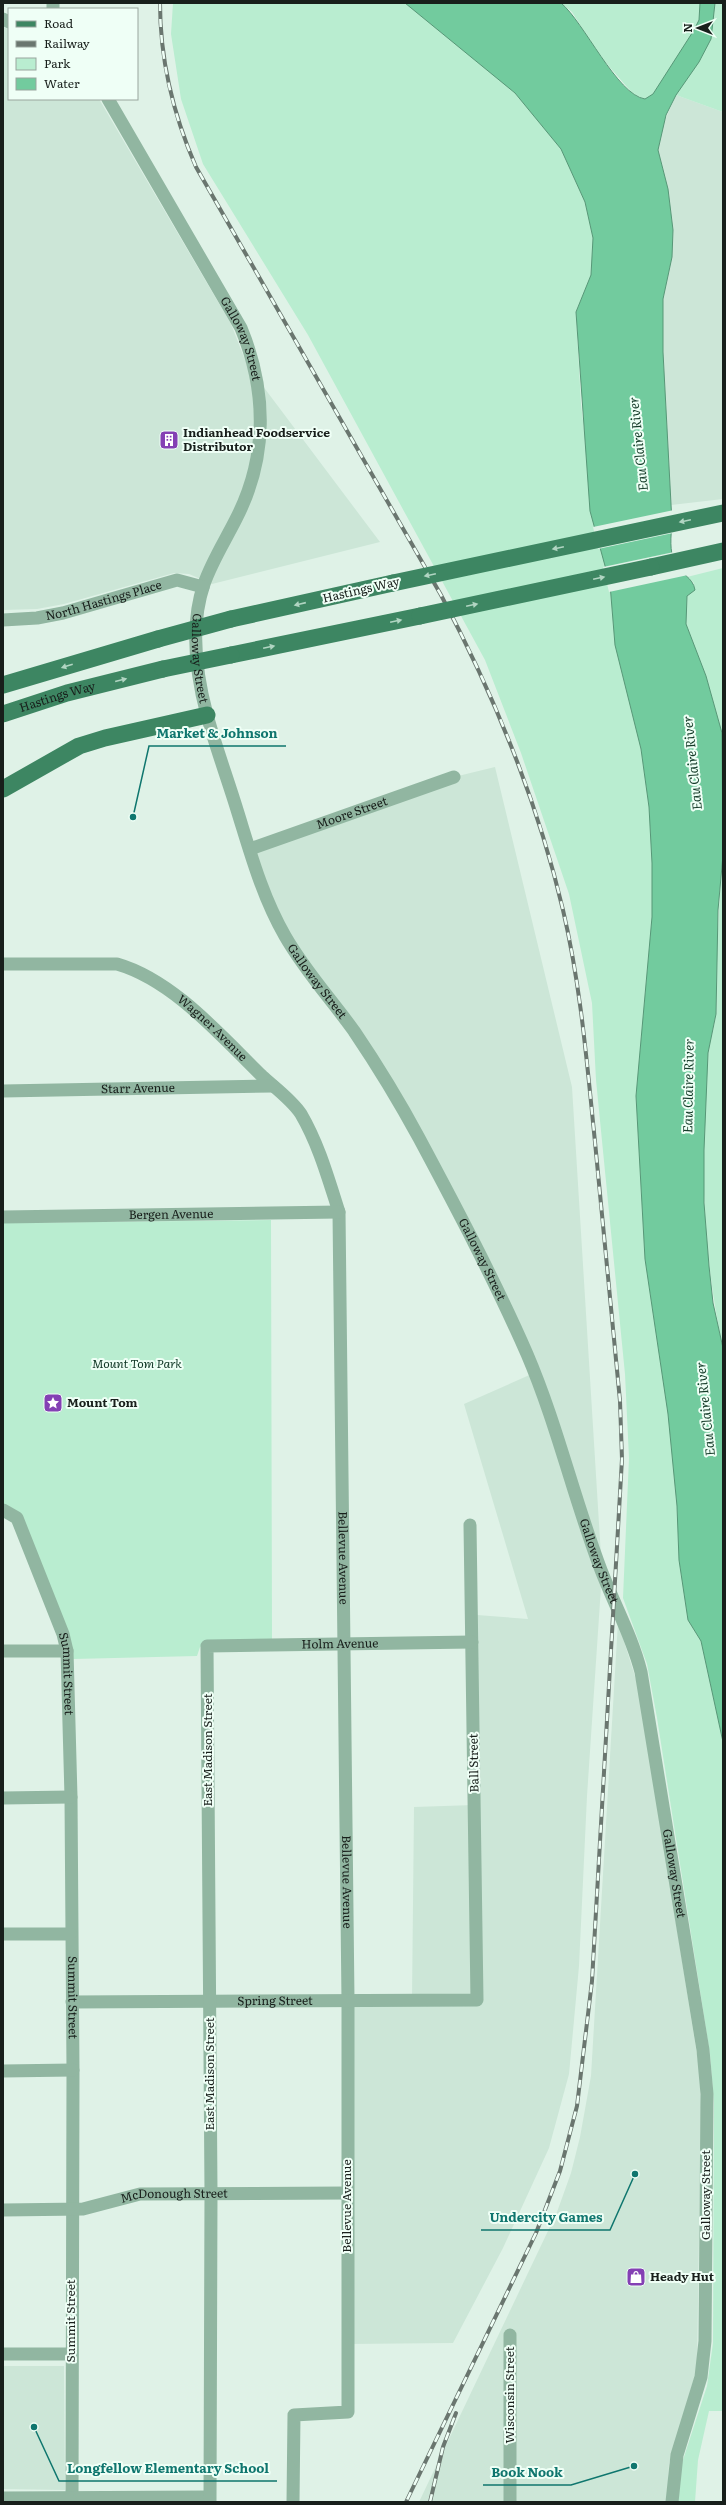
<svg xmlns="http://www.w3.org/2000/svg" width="726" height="2505" font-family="Literata,serif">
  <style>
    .built { fill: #cce6d7 }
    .green { fill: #b9edd0 }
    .water { fill: #72cb9e; stroke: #579777 }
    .pier { fill: #dff2e7 }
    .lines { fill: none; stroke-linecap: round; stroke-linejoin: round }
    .minor { stroke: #91b6a1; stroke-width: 13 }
    .major { stroke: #3d8662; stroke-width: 17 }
    .rail-casing { stroke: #6a766f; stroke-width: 4 }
    .rail { stroke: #effff6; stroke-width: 2.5; stroke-dasharray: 8; stroke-linecap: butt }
    .major-bridge { stroke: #3d8662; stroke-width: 17 }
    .oneway { fill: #b1d5c2 }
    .labels { text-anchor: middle; stroke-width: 4; stroke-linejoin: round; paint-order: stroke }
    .street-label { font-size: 12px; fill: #181f1b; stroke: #effff6 }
    .poi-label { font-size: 12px; font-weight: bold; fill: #181f1b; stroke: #effff6; text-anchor: start }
    .park-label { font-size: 12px; font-style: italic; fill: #0e3624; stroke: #effff6 }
    .water-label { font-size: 13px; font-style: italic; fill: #153c29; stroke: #effff6 }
    .leader { fill: none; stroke: #0f766e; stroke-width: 1.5 }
    .callout-dot { fill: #0f766e; stroke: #effff6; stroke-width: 1.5 }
    .callout-label { font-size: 13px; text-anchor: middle; font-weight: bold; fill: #0f766e; stroke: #effff6; stroke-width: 4; stroke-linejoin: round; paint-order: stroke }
  </style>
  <rect width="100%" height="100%" fill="#dff2e7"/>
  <path class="built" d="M3 27 9 29V99H99L231 324 247 365 380 542 212 584 189 574 174 573 64 604 37 609 3 610Z
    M676 95 723 112V499L671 505 663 352V299L672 257 673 230 668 189 658 150 662 127Z
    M495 767 572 1087 602 1572 587 1796 579 1966 573 2031 569 2074 549 2148 503 2248 453 2343 347 2344 348 2000H412L414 1807 474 1805 477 1615 528 1619 464 1404 534 1373 417 1136 285 936 250 849 454 777Z
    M618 1622 638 1686 699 2067 701 2105 697 2368 669 2463 667 2502H419L557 2212 571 2173 580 2137 591 2076Z
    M3 2366H64L65 2490 3 2489Z"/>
  <path class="green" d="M173 3H405L515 93 561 149 585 202 593 238 591 275 576 312 581 404 586 446 610 584 615 645 641 749 649 807 652 863V917L636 1096 645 1259 668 1414 677 1506 679 1560 688 1620 701 1641 723 1742V2411H709L698 2460 695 2502H677L681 2466 707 2386 713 2343 714 2103 710 2054 657 1718 647 1664 623 1598 629 1458 625 1374 596 1080 592 1003 569 894 521 753 485 660 308 335 203 164 181 99 171 34Z
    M561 3H723V112L676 95 666 115 659 138 640 98 634 95 599 55 572 12Z
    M723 568V843L722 733 706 676 686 624 687 596 694 583 687 577Z
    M723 855V1348C702 1252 699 1151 708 1054 710 1041 714 1028 716 1015 718 995 716 974 717 955 718 921 720 889 723 855Z
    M271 1220 272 1642 205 1644 200 1647 197 1656 73 1659 67 1629 3 1505V1223Z"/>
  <path class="water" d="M405 3H561C584 22 617 95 645 99L653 94 694 30 699 20 700 3H715L711 39 699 62 676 95 666 115 658 150 668 189 673 230 672 257 663 299V352L672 523C671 536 669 551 675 563 680 574 693 577 695 590L687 596 686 624 706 676 722 733 723 855 718 910 716 1014 708 1053 704 1150V1203L709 1266 713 1303 723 1348V1742L701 1641 688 1620 679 1560 677 1506 668 1414 645 1259 636 1096 652 917V863L649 807 641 749 615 645 610 584 590 511 576 312 591 275 593 238 585 202 561 149 515 93Z"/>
  <path class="pier" d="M674 510 673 533 598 549 593 527Z
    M674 552 677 563 688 575 609 592 603 567Z"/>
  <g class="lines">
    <g class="minor">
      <path d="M53 3V9"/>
      <path d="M3 19 9 22"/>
      <path id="s1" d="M108 99 241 328C267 391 268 457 236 519 225 541 212 561 204 584 190 625 196 674 207 715 216 748 228 780 238 813 251 855 263 898 285 936 305 971 331 999 354 1031 377 1065 399 1101 419 1138 457 1209 495 1281 527 1354 557 1424 574 1499 601 1570 614 1604 632 1636 641 1672L703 2050 707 2094 705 2341 701 2377 677 2455 672 2502"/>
      <path id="s2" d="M3 620 37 618 63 613 177 580 203 587"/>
      <path id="s3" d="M250 849 454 777"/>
      <path id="s4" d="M3 964H117C173 980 221 1036 262 1076 274 1087 292 1100 301 1114 319 1145 328 1178 339 1212L348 2000V2412L294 2415 293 2502"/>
      <path id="s5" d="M3 1091 273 1086"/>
      <path id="s6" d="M3 1217 339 1212"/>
      <path id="s7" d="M3 1510 17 1518 63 1634 67 1651 71 1797 73 2070 72 2502"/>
      <path d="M3 1651H67"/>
      <path d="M3 1798 71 1797"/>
      <path d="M3 1934H70"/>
      <path id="s8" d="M72 2002 477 2000 470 1525"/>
      <path d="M3 2071 73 2070"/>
      <path id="s9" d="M3 2210 83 2209 140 2194 347 2193"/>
      <path d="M3 2354H71"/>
      <path d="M3 2498 209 2497"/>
      <path id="s10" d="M210 2502 211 2192 207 1646 472 1642"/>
      <path d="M510 2502V2335"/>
    </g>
    <g class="major">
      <path d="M651 567 723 551"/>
      <path d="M231 619 393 583"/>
      <path d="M231 655 420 616"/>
      <path d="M3 685 158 639"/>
      <path id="s11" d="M3 714 67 693 163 669"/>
      <path d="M3 789 79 746 105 738 207 715"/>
    </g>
    <defs>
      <path id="rail" d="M160 3C160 61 173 114 196 167L441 595C494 695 537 799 563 910 581 987 587 1064 595 1142 603 1229 612 1315 620 1401L622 1459 592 1981 577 2106 560 2171 536 2233 406 2502
        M430 2502 443 2447 456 2413"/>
    </defs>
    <use href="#rail" class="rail-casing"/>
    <use href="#rail" class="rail"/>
    <path class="major-bridge" d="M393 583 723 513
      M420 616 651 567
      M158 639 231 619
      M163 669 231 655"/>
  </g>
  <defs><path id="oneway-solid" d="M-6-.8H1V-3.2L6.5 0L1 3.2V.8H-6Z"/></defs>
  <g class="oneway">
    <use href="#oneway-solid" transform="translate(685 521) rotate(168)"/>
    <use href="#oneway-solid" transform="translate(558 548) rotate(168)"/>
    <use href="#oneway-solid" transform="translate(430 575) rotate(168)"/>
    <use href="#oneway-solid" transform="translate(599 578) rotate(-12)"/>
    <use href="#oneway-solid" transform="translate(300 604) rotate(167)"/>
    <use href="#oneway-solid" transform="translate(472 605) rotate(-12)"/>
    <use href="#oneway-solid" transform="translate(396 621) rotate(-12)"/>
    <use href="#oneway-solid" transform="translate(269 647) rotate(-12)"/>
    <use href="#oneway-solid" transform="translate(67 666) rotate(163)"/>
    <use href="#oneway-solid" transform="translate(121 680) rotate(-14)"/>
  </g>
  <defs>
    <symbol id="building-square" viewBox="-11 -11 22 22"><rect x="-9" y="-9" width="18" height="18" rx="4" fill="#8440b4" stroke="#effff6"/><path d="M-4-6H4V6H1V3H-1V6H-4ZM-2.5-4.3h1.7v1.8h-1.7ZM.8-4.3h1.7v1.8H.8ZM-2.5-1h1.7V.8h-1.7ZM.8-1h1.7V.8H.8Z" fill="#fff"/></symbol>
    <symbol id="sight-square" viewBox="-11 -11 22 22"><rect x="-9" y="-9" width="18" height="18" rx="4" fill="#8440b4" stroke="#effff6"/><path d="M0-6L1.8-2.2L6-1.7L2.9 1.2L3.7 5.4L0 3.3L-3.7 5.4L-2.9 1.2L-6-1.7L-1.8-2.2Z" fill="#fff"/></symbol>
    <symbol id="shop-square" viewBox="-11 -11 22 22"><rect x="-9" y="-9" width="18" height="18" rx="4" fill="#8440b4" stroke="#effff6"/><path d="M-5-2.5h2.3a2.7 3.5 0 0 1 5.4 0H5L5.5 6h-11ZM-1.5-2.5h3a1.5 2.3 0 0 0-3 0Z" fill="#fff"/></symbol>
  </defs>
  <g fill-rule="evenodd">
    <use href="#building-square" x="158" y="429" width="22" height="22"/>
    <use href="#sight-square" x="42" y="1392" width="22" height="22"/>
    <use href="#shop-square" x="625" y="2266" width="22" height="22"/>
  </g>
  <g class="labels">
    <g class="street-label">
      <text dy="4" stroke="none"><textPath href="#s1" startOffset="275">Galloway Street</textPath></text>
      <text transform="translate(361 590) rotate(-13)" y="4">Hastings Way</text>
      <text dy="4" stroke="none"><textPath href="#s2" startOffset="103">North Hastings Place</textPath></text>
      <text dy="4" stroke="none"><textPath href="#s1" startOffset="610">Galloway Street</textPath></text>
      <text dy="4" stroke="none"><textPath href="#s11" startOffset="57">Hastings Way</textPath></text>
      <text dy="4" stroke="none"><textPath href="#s3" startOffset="108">Moore Street</textPath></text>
      <text dy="4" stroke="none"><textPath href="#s1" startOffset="958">Galloway Street</textPath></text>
      <text dy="4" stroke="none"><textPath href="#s4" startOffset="230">Wagner Avenue</textPath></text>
      <text dy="4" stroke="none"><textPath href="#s5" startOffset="135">Starr Avenue</textPath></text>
      <text dy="4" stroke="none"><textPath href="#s6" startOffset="168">Bergen Avenue</textPath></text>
      <text dy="4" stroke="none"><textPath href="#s1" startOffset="1282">Galloway Street</textPath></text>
      <text dy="4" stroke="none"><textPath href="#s4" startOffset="805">Bellevue Avenue</textPath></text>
      <text dy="4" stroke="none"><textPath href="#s1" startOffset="1606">Galloway Street</textPath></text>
      <text dy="4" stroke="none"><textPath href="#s10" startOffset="989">Holm Avenue</textPath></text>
      <text dy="4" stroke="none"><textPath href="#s7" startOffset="181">Summit Street</textPath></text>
      <text transform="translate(208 1750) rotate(-90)" y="4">East Madison Street</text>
      <text transform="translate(474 1763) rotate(-91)" y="4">Ball Street</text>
      <text dy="4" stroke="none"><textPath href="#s1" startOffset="1929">Galloway Street</textPath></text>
      <text dy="4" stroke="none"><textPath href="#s4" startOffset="1129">Bellevue Avenue</textPath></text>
      <text dy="4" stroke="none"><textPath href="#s7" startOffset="505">Summit Street</textPath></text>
      <text dy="4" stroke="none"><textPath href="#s8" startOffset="203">Spring Street</textPath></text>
      <text transform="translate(210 2074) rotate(-90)" y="4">East Madison Street</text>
      <text transform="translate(706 2195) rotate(-90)" y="4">Galloway Street</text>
      <text dy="4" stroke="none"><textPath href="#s9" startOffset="173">McDonough Street</textPath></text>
      <text transform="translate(347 2206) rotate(-90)" y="4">Bellevue Avenue</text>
      <text transform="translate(71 2321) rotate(-90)" y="4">Summit Street</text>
      <text transform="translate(510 2395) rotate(-90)" y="4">Wisconsin Street</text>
    </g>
    <g class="poi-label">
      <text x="183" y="437">Indianhead Foodservice<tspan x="183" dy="14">Distributor</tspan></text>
      <text x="67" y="1407">Mount Tom</text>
      <text x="650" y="2281">Heady Hut</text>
    </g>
    <g class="park-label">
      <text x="137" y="1368">Mount Tom Park</text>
    </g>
    <g class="water-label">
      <text transform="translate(638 444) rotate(-96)" y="5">Eau Claire River</text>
      <text transform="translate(692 763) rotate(-96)" y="5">Eau Claire River</text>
      <text transform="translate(688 1086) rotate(-89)" y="5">Eau Claire River</text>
      <text transform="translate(705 1409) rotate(-96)" y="5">Eau Claire River</text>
    </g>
  </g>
  <path class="leader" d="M133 817L149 746H286M635 2174L610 2230H481M34 2427L59 2481H277M634 2466L571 2485H483"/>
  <g class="callout-dot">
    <circle cx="133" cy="817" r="4"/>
    <circle cx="635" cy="2174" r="4"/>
    <circle cx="34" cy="2427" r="4"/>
    <circle cx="634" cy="2466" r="4"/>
  </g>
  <g class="callout-label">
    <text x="217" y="738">Market &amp; Johnson</text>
    <text x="546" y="2222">Undercity Games</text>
    <text x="168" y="2473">Longfellow Elementary School</text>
    <text x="527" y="2477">Book Nook</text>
  </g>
  <rect width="726" height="2505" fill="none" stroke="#181f1b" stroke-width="8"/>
  <rect x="8" y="8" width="130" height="92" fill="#effff6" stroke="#99a59e"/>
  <rect x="16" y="21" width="20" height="6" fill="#3d8662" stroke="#99a59e"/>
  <text x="44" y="28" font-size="12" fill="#181f1b">Road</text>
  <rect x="16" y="41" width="20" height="6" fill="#6a766f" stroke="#99a59e"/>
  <text x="44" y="48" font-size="12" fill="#181f1b">Railway</text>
  <rect x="16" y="58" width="20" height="12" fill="#b9edd0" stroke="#99a59e"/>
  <text x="44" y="68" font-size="12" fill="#181f1b">Park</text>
  <rect x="16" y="78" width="20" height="12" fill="#72cb9e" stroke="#99a59e"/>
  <text x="44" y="88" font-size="12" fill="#181f1b">Water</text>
  <g transform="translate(698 28) rotate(270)" stroke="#effff6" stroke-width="3" paint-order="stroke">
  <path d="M0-3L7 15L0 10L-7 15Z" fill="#181f1b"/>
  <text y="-6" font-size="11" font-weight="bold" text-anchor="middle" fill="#181f1b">N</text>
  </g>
</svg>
